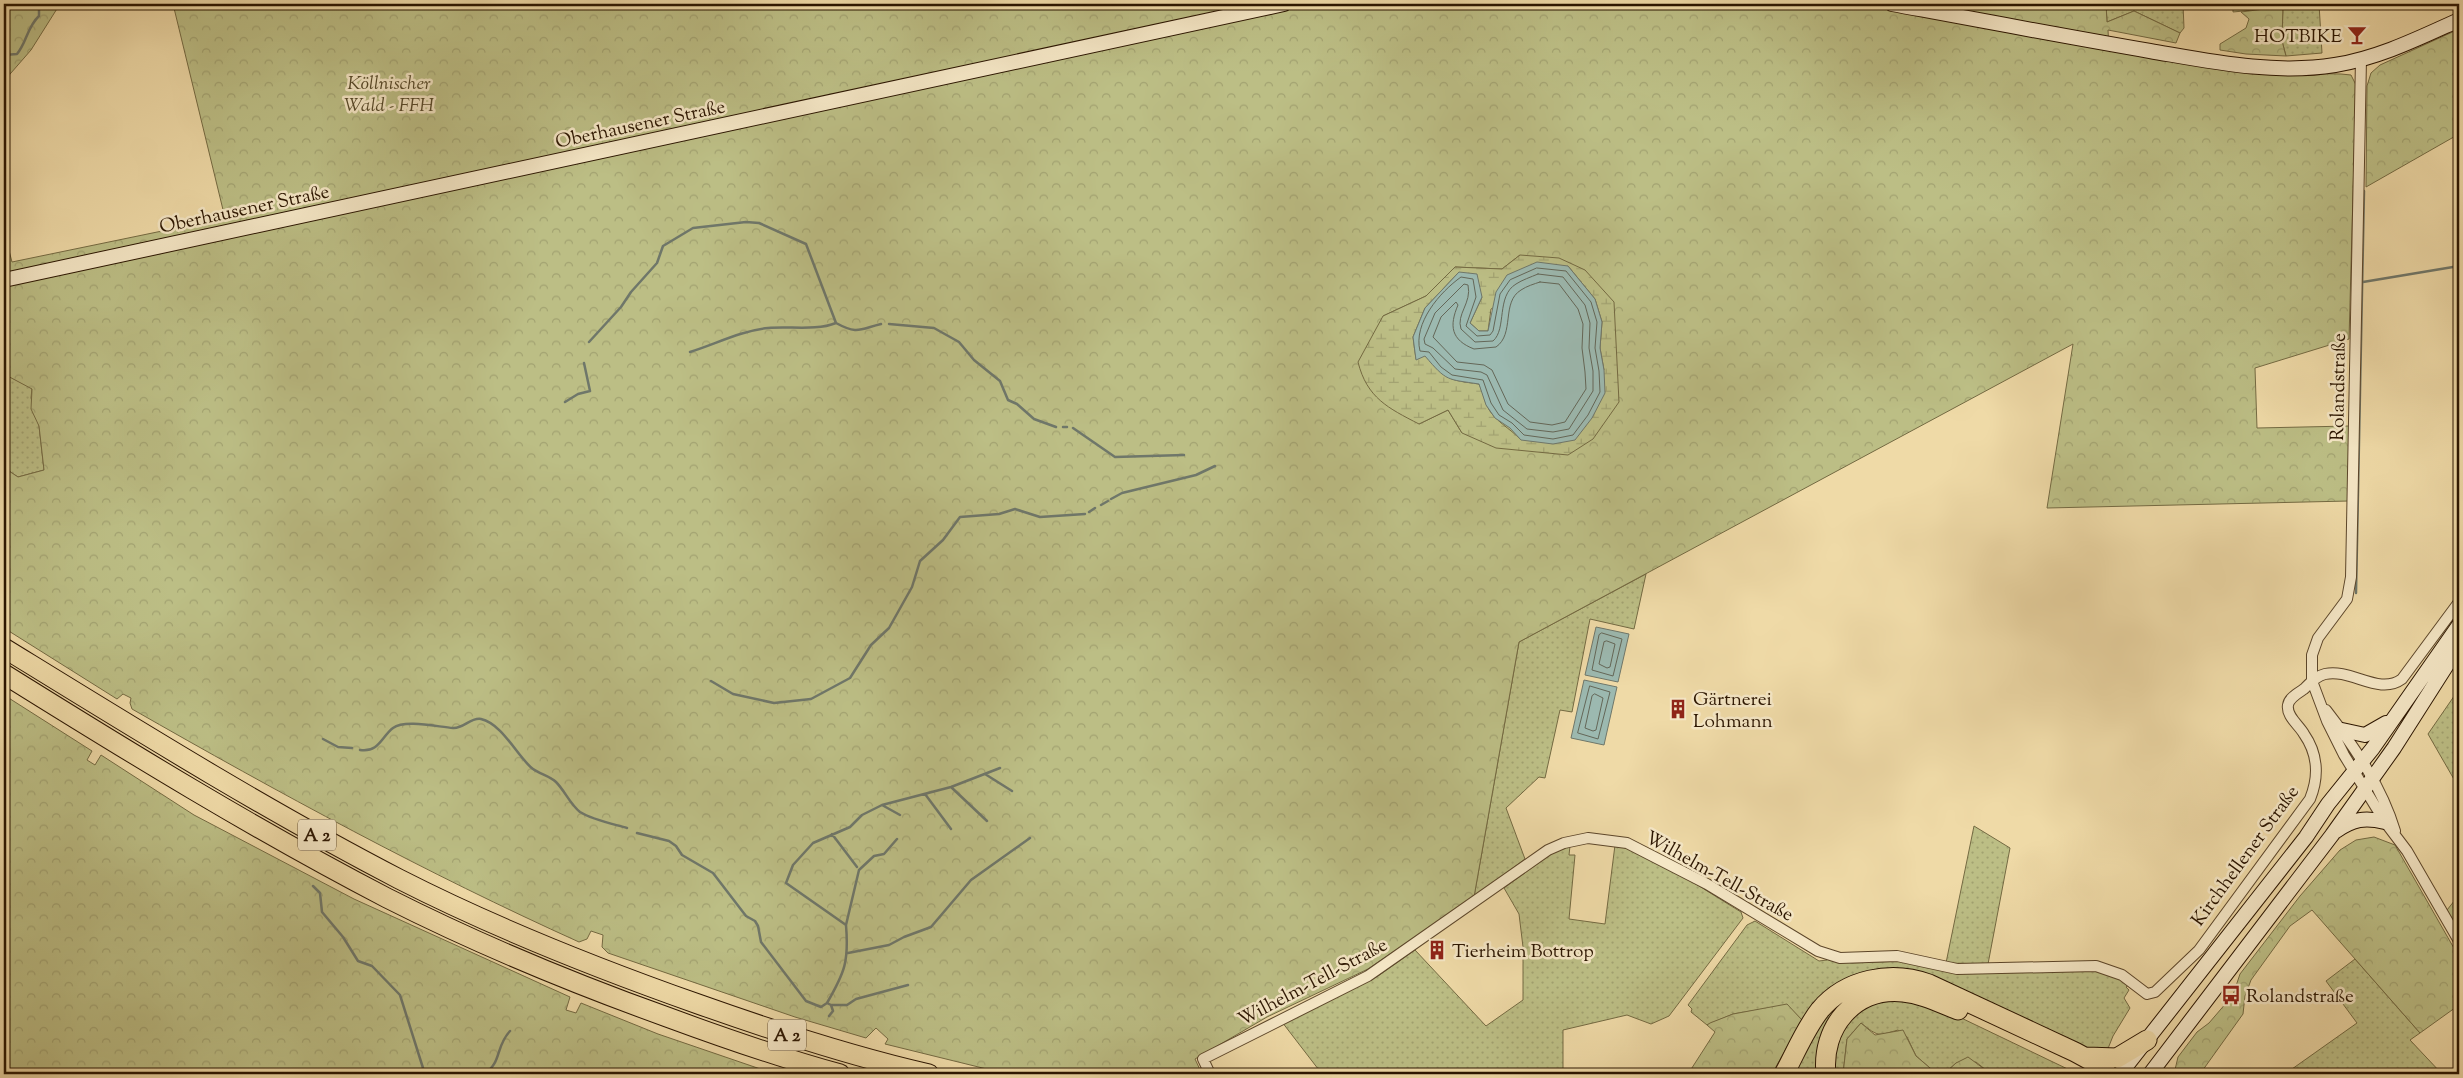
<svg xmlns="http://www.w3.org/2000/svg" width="2463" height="1078" font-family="'Sorts Mill Goudy',serif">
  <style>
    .grass { fill: url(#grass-dots); stroke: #746a42 }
    .forest { fill: url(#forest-crowns); stroke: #746a42; fill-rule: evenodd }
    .wetland { fill: url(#wetland-marsh); stroke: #746a42; fill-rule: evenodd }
    .water { fill: #9cb9b0; stroke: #6f776a }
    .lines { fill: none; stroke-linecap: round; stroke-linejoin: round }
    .shore { stroke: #646758; stroke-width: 1 }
    .stream { stroke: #6f776a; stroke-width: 2.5 }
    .street-casing { stroke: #5c462a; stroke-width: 12 }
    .secondary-casing { stroke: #2b1500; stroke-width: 16 }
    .highway-casing { stroke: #2b1500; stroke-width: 21 }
    .street { stroke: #f5e7c6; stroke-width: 10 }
    .secondary { stroke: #f5e7c6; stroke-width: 14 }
    .highway { stroke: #efdaa7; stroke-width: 19 }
    .labels { text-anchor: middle; stroke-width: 5; stroke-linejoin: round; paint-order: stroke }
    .shield { fill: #f5e7c6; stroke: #68543b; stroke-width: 1 }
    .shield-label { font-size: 18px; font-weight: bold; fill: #2b1500 }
    .poi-label { font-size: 19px; fill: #2b1500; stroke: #f5e7c6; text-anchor: start }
    .park-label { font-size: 19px; font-style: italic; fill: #564828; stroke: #f5e7c6 }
    .street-label { font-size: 19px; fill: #2b1500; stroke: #f5e7c6 }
  </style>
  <defs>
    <pattern id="grass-dots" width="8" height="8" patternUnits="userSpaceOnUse" patternTransform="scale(1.25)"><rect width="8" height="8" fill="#bcbe85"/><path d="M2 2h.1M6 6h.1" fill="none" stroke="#a2a271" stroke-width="1.8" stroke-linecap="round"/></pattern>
    <pattern id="forest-crowns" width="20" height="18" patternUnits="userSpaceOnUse" patternTransform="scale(1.25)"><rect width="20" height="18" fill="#bcbe85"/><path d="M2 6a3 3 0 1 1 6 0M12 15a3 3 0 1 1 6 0" fill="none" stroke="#a2a271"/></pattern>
    <pattern id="wetland-marsh" width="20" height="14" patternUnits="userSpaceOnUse" patternTransform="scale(1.25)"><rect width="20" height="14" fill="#bcbe85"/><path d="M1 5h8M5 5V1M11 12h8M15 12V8" fill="none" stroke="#a2a271"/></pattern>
  </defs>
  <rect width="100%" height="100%" fill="#efdaa7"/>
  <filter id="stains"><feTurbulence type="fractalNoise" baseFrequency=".004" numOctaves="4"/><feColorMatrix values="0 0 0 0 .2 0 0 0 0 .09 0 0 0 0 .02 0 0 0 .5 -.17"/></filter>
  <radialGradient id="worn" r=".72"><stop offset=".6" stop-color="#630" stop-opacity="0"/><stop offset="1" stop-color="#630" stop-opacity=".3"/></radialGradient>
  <path class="grass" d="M2106 4H2183L2184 28 2180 33 2134 11 2107 22Z
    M2233 4H2269L2264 9 2233 12Z
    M2283 4H2319L2322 53 2286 56 2282 41Z
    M4 374 32 388 31 398 39 426 44 470 18 477 9 471 4 445Z
    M1646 574 1634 629 1590 619 1572 712 1560 710 1545 778 1539 777 1506 808 1525 859 1474 897 1519 642Z
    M2459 689V788L2428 734Z
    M1974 826 2010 848 1988 964 1946 963Z
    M1615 845C1653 854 1706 891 1741 912L1743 918 1669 1016 1651 1024 1627 1015 1563 1030V1074H1322L1282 1022 1378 976 1415 950 1486 1026 1523 1000V947L1519 914 1504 888 1551 854 1570 846 1569 855H1575L1569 919 1605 924Z
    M1755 921 1819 961 1827 960V958L1852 963 1903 961 1953 972 2085 968 2110 973 2129 985 2126 987 2129 990 2124 998 2130 1008 2113 1036 2107 1051 2100 1054 1990 1007 1848 983 1779 1074H1772L1802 1020 1787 1005 1733 1014 1707 1025 1691 1012 1692 1009 1688 1005 1747 925Z
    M2355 959 2420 1033 2410 1040 2442 1074H2297L2292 1069 2357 1023 2326 981Z
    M1858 997 1824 1074H1789L1815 1025 1838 1000Z
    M1899 997 1955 1015 2078 1074H1991L1976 1062 1956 1063 1944 1074H1937L1916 1056 1907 1037 1898 1030C1877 1036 1879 1037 1861 1023L1847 1039 1843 1074H1834L1833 1047 1858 1008Z"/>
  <path class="forest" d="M4 4H60L31 50 4 81Z
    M173 4H2106L2107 22 2134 11 2180 33 2176 43 2108 30 2109 50 2240 72 2341 74 2351 75 2356 85 2349 339 2255 368 2257 428 2349 426V501L2047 508 2073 344 1519 642 1474 897 1368 969 1267 1017 1195 1059 1202 1074H1007L885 1044 888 1039 876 1028 866 1038 795 1017 608 953 602 947 603 935 591 931 587 939 579 942C426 873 279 793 132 709L130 703 131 698 123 694 117 699 4 628V445L9 471 18 477 44 470 39 426 31 409 32 389 4 374V231L12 262 225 218ZM1520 255 1462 433 1448 410 1419 424 1383 316 1426 296 1455 267 1502 269Z
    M2269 4H2283L2282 41 2286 56 2246 54 2220 50V44L2246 28 2249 19 2241 12 2264 9Z
    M2459 29V134L2366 187 2367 86 2371 73 2380 65Z
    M4 695 92 751 87 760 95 765 101 755 194 815 354 899 570 997 566 1010 576 1013 581 1003 658 1034 775 1074H4Z
    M2374 837 2395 845 2459 957V1005L2420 1033 2312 910 2290 926 2251 980 2245 996 2243 1014 2200 1074H2174L2178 1057 2197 1032 2209 1023 2233 995 2240 974 2300 896 2340 850 2356 840Z
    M2459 895V931L2447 910Z
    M1787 1004 1802 1020 1772 1074H1688L1715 1032 1707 1025 1710 1023 1733 1014Z
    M1861 1023 1875 1035 1903 1030 1916 1056 1937 1074H1843L1847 1039Z
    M1968 1057 1991 1074H1944L1956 1063Z"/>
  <path class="wetland" d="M1520 255 1559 258 1585 270 1614 302 1619 402 1593 439 1568 455 1496 448 1462 433 1448 410 1419 424C1388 408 1367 398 1358 362L1383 316 1426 296 1455 267 1502 269ZM1568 266 1595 299 1602 322 1600 348 1604 370 1521 440C1510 428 1494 421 1487 406 1484 399 1483 391 1479 384 1449 380 1445 380 1425 355L1416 359 1413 337 1425 308 1459 272 1482 297 1470 323 1479 331H1488L1491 309Z"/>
  <path class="water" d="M1537 262 1568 266 1595 299 1602 322 1600 348 1604 370 1605 393 1592 418 1575 440 1553 444 1521 440 1510 428 1495 418 1486 405 1479 384C1447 379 1447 382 1425 356L1416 360 1413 337 1425 308 1459 272 1477 274 1482 297 1470 323 1479 331H1488L1496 292 1507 275Z
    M1596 627 1629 634 1618 682 1585 675Z
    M1584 680 1617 687 1604 745 1571 738Z"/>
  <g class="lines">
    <path class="shore" d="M1537 268 1566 271 1591 302 1597 322 1595 348 1599 371 1600 392 1588 415 1573 435 1553 439 1524 435 1512 423 1499 415 1491 403 1483 380 1452 375 1441 367 1429 352 1420 351C1413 323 1440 292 1461 277L1473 279 1476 297 1466 326 1477 336 1490 335 1493 331 1500 294 1510 280Z
      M1538 274 1563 277 1585 305 1590 323 1589 348 1593 371V391L1569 429 1553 432 1527 429 1503 410 1487 375 1481 372 1455 369 1433 348 1425 344 1424 339 1435 313 1464 284 1468 285C1472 303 1456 314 1461 329L1475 342 1493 341C1507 329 1496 296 1516 284 1522 280 1531 277 1538 274Z
      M1540 282 1559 284 1578 309 1583 324 1582 348 1585 372 1586 389 1565 422 1552 425 1530 422 1508 404 1492 370 1484 365 1457 362 1433 337 1441 317 1456 302 1458 305C1449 326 1451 340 1474 349L1496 347C1515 334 1501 302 1521 290 1527 286 1534 284 1540 282Z
      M1602 633 1622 639 1613 676 1592 670 1599 635Z
      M1607 641 1615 644 1610 667 1607 668 1599 664 1604 642Z
      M1590 686 1610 692 1598 739 1578 733Z
      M1595 694 1603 698 1596 730 1593 731 1585 728 1592 696Z"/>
    <path class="stream" d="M4 55 17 54C27 42 27 27 39 16V4
      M2363 282 2459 266
      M889 324 934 328 959 342 974 360 1000 381 1008 400 1017 404 1034 419 1056 427
      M589 342 621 307 631 292 657 263 663 246 693 228 746 222 759 223 806 244 836 323
      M690 352C716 344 740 331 768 328 790 326 816 331 836 323 858 335 860 329 881 324
      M565 402 578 394 590 391 584 363
      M1063 427H1067
      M1073 428 1115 457 1184 455
      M1111 499 1122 493 1196 475 1215 466
      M1101 505 1108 501
      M1089 512 1095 508
      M2356 593 2364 191
      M711 681 733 694 774 703 811 699 850 678 871 645 889 628 912 587 920 561 943 540 960 517 999 514 1015 509 1040 517 1085 514
      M323 739 338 747 352 748
      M360 750C379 753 382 736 393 728 405 719 438 727 453 728 463 729 471 717 481 719 503 724 518 758 533 769 540 774 550 776 556 782 565 791 570 804 580 812 593 820 613 824 627 828
      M985 774 1012 791
      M951 787 987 821
      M925 794 951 829
      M882 805 900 815
      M637 833 669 841 676 846 682 855 713 873 746 916 755 921 758 926 761 942 806 1001 821 1007 827 1003 831 1005 833 1011 829 1016
      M832 834 857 867
      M313 886 320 893 322 912 343 937 358 961 372 966 400 995 423 1068 420 1074
      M846 925 859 870 874 856 884 854 897 839
      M848 953 889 945 904 937 931 927 971 880 1030 838
      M827 1003C845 972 849 961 846 925L786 883 793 865 813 843 850 827 862 815 882 805 951 787 1000 768
      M831 1005H847L856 999 908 985
      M223 1069 231 1074
      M346 1073 350 1074
      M243 1074 246 1072 252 1074
      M264 1074H274
      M484 1074C502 1063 495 1047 510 1031"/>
    <defs>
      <path id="street" d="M2361 59 2351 577 2347 599 2318 638 2312 655V681L2327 721 2344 755 2385 822 2407 851 2459 941
        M2326 710C2354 746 2382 787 2395 831
        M1210 1074 1203 1059 1368 976 1548 850 1564 843 1588 838 1627 843 1707 884 1818 951 1840 958 1897 956 1957 969 2096 966 2122 975 2147 994 2155 992 2199 950 2310 799C2319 777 2318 754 2304 734 2299 725 2286 716 2288 705 2289 698 2298 693 2304 689 2310 683 2316 676 2325 674 2351 668 2379 696 2402 679L2459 602"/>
      <path id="secondary" d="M1892 4C1978 20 2063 36 2150 51 2209 61 2274 75 2335 65 2379 58 2419 38 2459 20
        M4 280 1284 4
        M2342 730 2365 735 2386 723
        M2336 831C2353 819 2365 817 2385 822
        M2120 1074 2306 837 2328 804 2373 748 2459 625
        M2150 1074 2332 835 2394 748 2459 646"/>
      <path id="highway" d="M4 648C134 728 264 809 399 879 495 928 596 968 698 1004 774 1031 850 1056 929 1074
        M4 674C129 752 256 830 387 898 478 944 572 983 667 1017 724 1038 781 1058 840 1074
        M2086 1057 2117 1058 2147 1040
        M1784 1074C1795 1054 1805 1029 1820 1010 1846 979 1891 970 1929 984L2075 1052 2099 1065 2107 1074
        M1826 1074C1821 1028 1854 987 1903 992 1923 994 1940 1003 1958 1010"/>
    </defs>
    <use href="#street" class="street-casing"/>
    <use href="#secondary" class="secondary-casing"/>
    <use href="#highway" class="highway-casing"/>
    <use href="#street" class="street"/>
    <use href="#secondary" class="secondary"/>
    <use href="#highway" class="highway"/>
  </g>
  <defs>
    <symbol id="bar-bare" viewBox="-9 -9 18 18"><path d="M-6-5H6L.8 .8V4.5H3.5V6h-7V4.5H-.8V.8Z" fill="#8f2418" stroke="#f5e7c6" stroke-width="2.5" paint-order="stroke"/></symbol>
    <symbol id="building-bare" viewBox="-9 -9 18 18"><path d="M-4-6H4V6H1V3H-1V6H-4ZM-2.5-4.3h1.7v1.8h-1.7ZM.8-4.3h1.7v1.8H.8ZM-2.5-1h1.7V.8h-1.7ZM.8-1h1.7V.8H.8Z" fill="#8f2418" stroke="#f5e7c6" stroke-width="2.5" paint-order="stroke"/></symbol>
    <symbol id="bus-bare" viewBox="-9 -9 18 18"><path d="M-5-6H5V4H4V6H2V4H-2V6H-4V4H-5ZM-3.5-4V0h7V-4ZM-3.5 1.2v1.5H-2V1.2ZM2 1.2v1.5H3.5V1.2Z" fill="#8f2418" stroke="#f5e7c6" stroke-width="2.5" paint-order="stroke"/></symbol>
  </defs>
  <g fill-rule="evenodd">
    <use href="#bar-bare" x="2343" y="21" width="28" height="28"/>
    <use href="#building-bare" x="1664" y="695" width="28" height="28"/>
    <use href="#building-bare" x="1423" y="936" width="28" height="28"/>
    <use href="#bus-bare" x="2217" y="981" width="28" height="28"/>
  </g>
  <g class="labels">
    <g class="shield">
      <rect x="298" y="819.5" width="38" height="31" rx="4"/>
      <rect x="768" y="1019.5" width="38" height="31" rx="4"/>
    </g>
    <g class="shield-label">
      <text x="317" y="841">A 2</text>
      <text x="787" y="1041">A 2</text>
    </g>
    <g class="poi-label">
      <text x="2342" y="42" text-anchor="end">HOTBIKE</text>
      <text x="1693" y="705">Gärtnerei<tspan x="1693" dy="22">Lohmann</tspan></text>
      <text x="1452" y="957">Tierheim Bottrop</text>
      <text x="2246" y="1002">Rolandstraße</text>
    </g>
    <g class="park-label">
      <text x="389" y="89">Köllnischer<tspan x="389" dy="22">Wald - FFH</tspan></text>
    </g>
    <g class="street-label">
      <text transform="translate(640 123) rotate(-12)" y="7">Oberhausener Straße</text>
      <text transform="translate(244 208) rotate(-12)" y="7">Oberhausener Straße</text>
      <text transform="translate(2337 387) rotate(-89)" y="7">Rolandstraße</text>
      <text transform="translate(2244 855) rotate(-54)" y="7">Kirchhellener Straße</text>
      <text transform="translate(1720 875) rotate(29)" y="7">Wilhelm-Tell-Straße</text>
      <text transform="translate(1312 981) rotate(-28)" y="7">Wilhelm-Tell-Straße</text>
    </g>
  </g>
  <rect width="2463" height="1078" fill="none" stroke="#efdaa7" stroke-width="20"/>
  <rect x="5" y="5" width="2453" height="1068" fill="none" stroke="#2b1500" stroke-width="2.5"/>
  <rect x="10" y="10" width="2443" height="1058" fill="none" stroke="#2b1500"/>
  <rect width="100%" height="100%" filter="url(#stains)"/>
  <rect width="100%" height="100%" fill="url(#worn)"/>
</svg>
